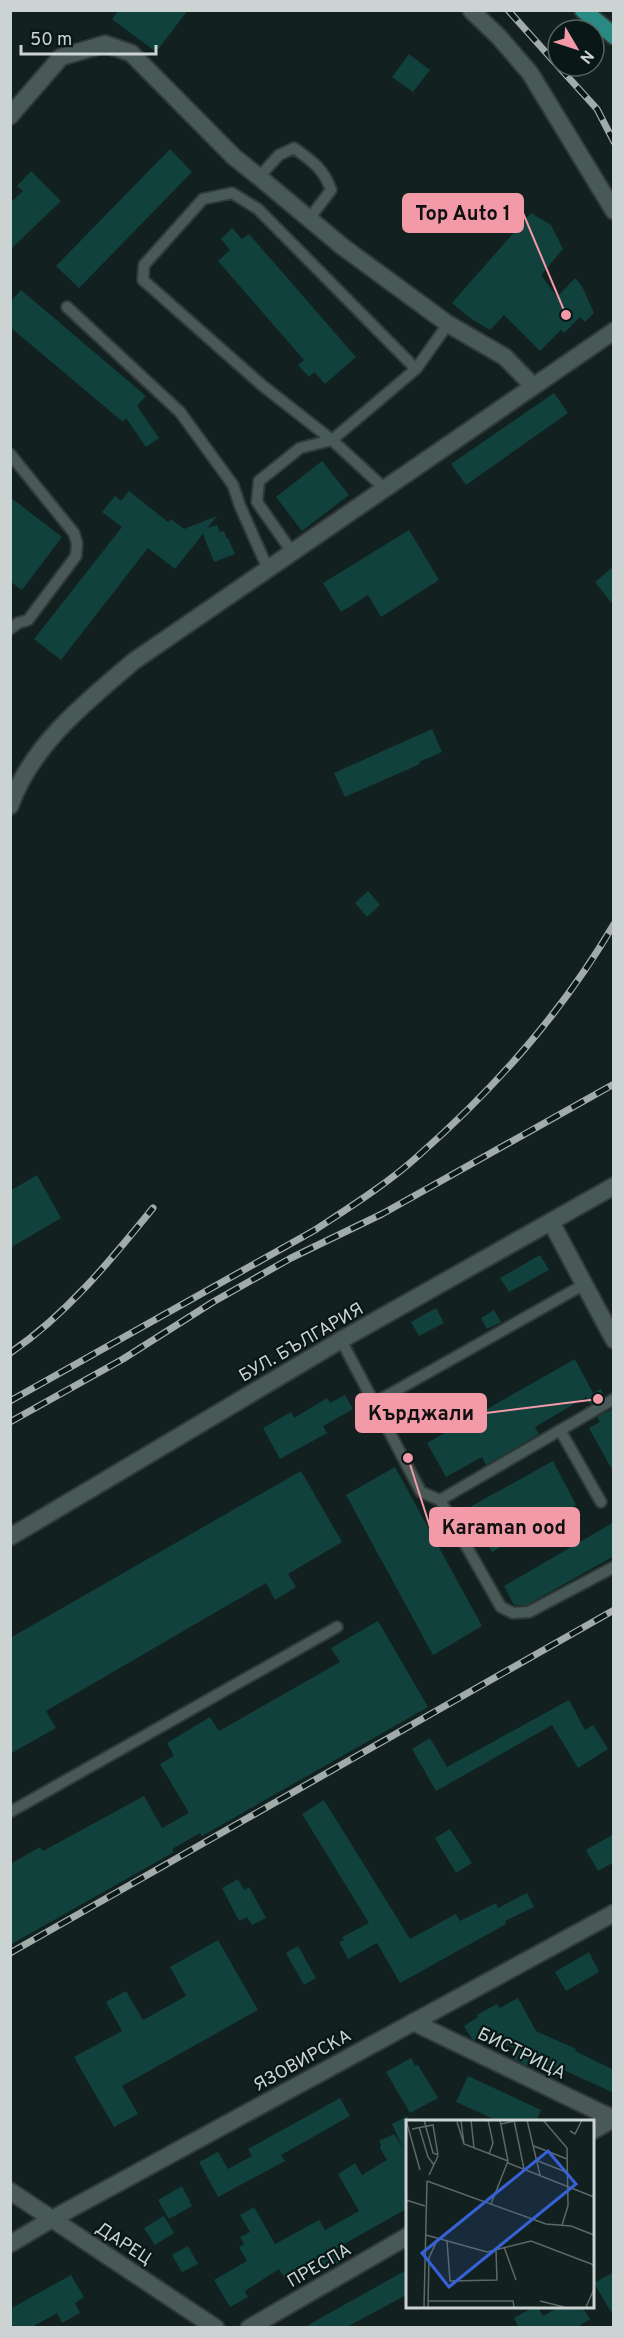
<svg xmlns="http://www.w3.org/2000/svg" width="624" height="2338" font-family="Overpass,sans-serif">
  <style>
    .building { fill: #10413d }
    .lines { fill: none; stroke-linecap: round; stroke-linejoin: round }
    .service-casing { stroke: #313a39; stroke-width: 14 }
    .minor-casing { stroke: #313a39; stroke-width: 20 }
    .tertiary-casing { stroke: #313a39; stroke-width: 20 }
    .primary-casing { stroke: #313a39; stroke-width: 20 }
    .service { stroke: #495958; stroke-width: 10 }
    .minor { stroke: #495958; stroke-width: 16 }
    .tertiary { stroke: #495958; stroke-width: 16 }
    .primary { stroke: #298a84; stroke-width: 16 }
    .rail-casing { stroke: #a1abaa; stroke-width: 7 }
    .rail { stroke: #091716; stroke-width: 4.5; stroke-dasharray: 14; stroke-linecap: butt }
    .labels { text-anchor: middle; stroke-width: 4.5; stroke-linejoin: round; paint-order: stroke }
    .street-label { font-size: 18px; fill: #cbd4d3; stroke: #091716 }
    .inset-road { fill: none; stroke: #5c6967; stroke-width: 1.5 }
    .view { fill: #3762d7; fill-opacity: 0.15; stroke: #3762d7; stroke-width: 3 }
    .inset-edge { fill: none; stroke: #cbd4d3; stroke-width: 3 }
    .leader { fill: none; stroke: #f39aa8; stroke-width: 2 }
    .callout-dot { fill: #f39aa8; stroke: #091716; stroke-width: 2 }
    .callout { fill: #f39aa8; stroke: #f39aa8; stroke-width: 2 }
    .callout-label { font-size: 20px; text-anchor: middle; font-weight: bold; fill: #111 }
  </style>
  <rect width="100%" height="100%" fill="#12211f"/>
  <path class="building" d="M119 10H188L156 52 112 19Z
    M409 54 430 70 413 92 392 77Z
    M170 149 192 172 79 288 56 266Z
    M31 171 61 201 10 250V203L23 191 17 186Z
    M531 213 551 225 563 249 541 275 557 297 575 278 582 286 594 313 585 322 580 317 564 333 561 330 540 351 504 315 490 330 470 318 452 303Z
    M232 228 242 239 249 234 356 357 325 384 314 372 309 377 298 365 304 360 218 261 230 250 221 239Z
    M21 290 146 396 137 406 159 438 146 447 126 418 123 422 10 327V302Z
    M554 393 568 413 466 485 451 464Z
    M322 461 349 495 302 531 276 497Z
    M129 491 168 522 171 519 184 529 217 516 207 528 217 525 220 532 224 531 227 539 228 538 235 554 214 562 203 534 175 569 148 548 61 660 34 639 122 527 102 512 115 496 121 501Z
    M10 497 62 537 22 590 10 581Z
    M409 530 439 580 381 617 368 595 341 612 323 583Z
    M614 566V606L595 582Z
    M432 729 442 752 419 762 420 764 345 797 334 773Z
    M368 891 380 905 367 917 355 903Z
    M37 1175 61 1218 10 1248V1191Z
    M540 1255 549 1270 509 1292 500 1278Z
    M436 1308 444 1323 419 1336 411 1322Z
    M494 1310 501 1322 487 1329 481 1318Z
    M575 1359 593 1393 601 1389 604 1396 590 1404 586 1397 535 1427 539 1434 486 1465 482 1457 446 1477 427 1443Z
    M345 1395 353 1409 323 1426 327 1433 280 1459 263 1428 291 1412 294 1418 327 1398 330 1403Z
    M612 1409 614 1412V1473L589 1428 600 1422 597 1417Z
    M553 1461 576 1505 492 1552 468 1508Z
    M395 1467 482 1626 433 1655 346 1495Z
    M301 1471 342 1542 288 1574 296 1587 275 1600 266 1583 46 1711 56 1728 10 1754V1638Z
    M614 1522V1556L527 1605H514L504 1586Z
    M378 1621 428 1707 202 1836 200 1833 172 1849 174 1852 10 1945V1864L40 1847 43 1851 144 1796 162 1828 189 1813 160 1764 174 1756 167 1743 210 1717 219 1731 340 1662 331 1648Z
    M569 1700 585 1730 593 1725 608 1749 578 1768 552 1725 436 1791 412 1749 430 1738 447 1767Z
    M324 1800 410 1939 456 1914 460 1921 496 1903 498 1908 527 1893 534 1907 505 1921 506 1924 400 1983 377 1943 348 1959 339 1942 344 1940 342 1937 369 1923 302 1814Z
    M450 1829 472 1863 456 1873 435 1838Z
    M614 1834V1862L598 1871 586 1850Z
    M238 1879 244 1890 249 1887 266 1918 252 1925 247 1917 239 1921 222 1888Z
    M218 1940 258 2010 122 2086 138 2114 114 2127 74 2057 122 2031 106 2002 126 1991 143 2020 186 1996 170 1967Z
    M298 1946 316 1978 304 1985 286 1953Z
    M589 1952 599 1972 566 1991 555 1972Z
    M518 1998 536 2031 576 2049 575 2051 614 2070V2093L557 2067 555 2072 530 2061 527 2066 514 2059 519 2050 483 2035 474 2040 472 2039 464 2026 478 2017 477 2015 497 2004 500 2008Z
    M411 2058 415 2066 418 2065 438 2098 410 2113 386 2072Z
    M468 2076 541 2110 536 2122H500L456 2102Z
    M340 2098 350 2116 281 2155 285 2161 218 2197 199 2162 218 2152 228 2169 252 2156 248 2149Z
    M408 2116V2208L337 2248 342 2261 317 2274 311 2262 284 2277 279 2269 245 2291 248 2297 230 2307 214 2280 247 2261 239 2247 244 2244 240 2237 250 2232 240 2215 254 2207 275 2244 319 2220 325 2230 359 2211 338 2174 355 2163 362 2175 387 2160 380 2148 381 2145 379 2141 394 2134 403 2148 392 2124Z
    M182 2186 192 2206 169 2219 158 2200Z
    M164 2216 174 2233 155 2245 144 2228Z
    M188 2246 198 2264 182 2272 172 2255Z
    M408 2269V2294L371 2314 345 2328H303Z
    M614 2272V2317L594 2283Z
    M71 2275 84 2297 75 2303 80 2313 62 2323 57 2313 30 2328H10V2309Z
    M534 2307H538L543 2316 559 2307H582L590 2319 576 2328H519L514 2318Z"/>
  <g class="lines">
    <defs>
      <path id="service" d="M259 177 279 155 294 148C312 161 324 169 331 190L309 219
        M67 307 180 412 233 485 240 506 268 569
        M10 454 74 533 77 543 76 556 28 620 18 623 10 629
        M385 489 332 440 263 386 143 280 144 265 203 199 232 193 258 209 416 369
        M292 552 257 502 259 481 300 448 332 440 416 369 448 324
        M341 1340 421 1492 440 1500 501 1607 513 1613 529 1612 614 1567
        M374 1403 583 1285
        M560 1430 601 1502
        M440 1500 614 1399
        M10 1812 337 1627"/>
      <path id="minor" d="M471 10 499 37 530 73 614 211
        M10 116 61 57 105 44 131 53 234 157 259 177 343 247 448 324 505 357 533 386
        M10 806C32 744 86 702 134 661L614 331
        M551 1222 614 1340
        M413 2022 614 2119
        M592 2131 613 2119
        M10 2191 216 2328
        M10 2244 52 2219 614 1913
        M249 2328 408 2236"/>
      <path id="tertiary" d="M10 1537 341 1340 614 1186"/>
      <path id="primary" d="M583 10 614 36"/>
    </defs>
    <use href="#service" class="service-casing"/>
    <use href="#minor" class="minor-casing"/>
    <use href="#tertiary" class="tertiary-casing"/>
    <use href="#primary" class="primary-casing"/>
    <use href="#service" class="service"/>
    <use href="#minor" class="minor"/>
    <use href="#tertiary" class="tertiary"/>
    <use href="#primary" class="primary"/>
    <defs>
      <path id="rail" d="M508 10 558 66
        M558 66 597 109 614 142
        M10 1353C67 1314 110 1261 153 1208
        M10 1401 315 1230C350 1207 387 1184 418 1156 496 1087 561 1014 614 924
        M10 1422 123 1359 213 1302 291 1258 382 1214 614 1084
        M10 1953 614 1610"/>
    </defs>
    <use href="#rail" class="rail-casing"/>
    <use href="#rail" class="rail"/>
  </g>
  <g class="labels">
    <g class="street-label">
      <text transform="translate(301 1342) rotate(-30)" y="6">БУЛ. БЪЛГАРИЯ</text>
      <text transform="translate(522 2053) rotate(26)" y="6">БИСТРИЦА</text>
      <text transform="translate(302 2060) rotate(-29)" y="6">ЯЗОВИРСКА</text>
      <text transform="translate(124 2243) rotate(33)" y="6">ДАРЕЦ</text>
      <text transform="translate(319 2265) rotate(-30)" y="6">ПРЕСПА</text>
    </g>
  </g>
  <g transform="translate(406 2120)">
    <rect width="188" height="188" fill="#12211f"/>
    <path class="inset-road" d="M0 0 14 50M18 0 27 33 32 35M65 0 68 28M82 0 87 23 83 34M108 0 118 49M121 0 134 55M137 0 161 28 162 86 156 105M55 1 58 24M51 2 58 24 102 41M95 4 113 0M13 7 22 37 28 45M6 9 27 5 32 35M164 11 169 14 176 0M128 26 161 39M132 41 160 52M102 43 188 77M23 55 32 36M21 61 140 104 165 106 188 115M0 80 19 86M85 84 102 41 94 0M20 115 81 132 125 121 188 145M41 121 44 161 91 160 90 130M98 127 110 160M22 181H107L108 187M134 181 158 187M18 187 21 61M22 187 23 138 32 118M180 187 188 169"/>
    <path class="view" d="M142 31 170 64 43 167 16 133Z"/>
    <rect width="188" height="188" class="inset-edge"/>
  </g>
  <path class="leader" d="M566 315L523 213M598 1399L486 1413M408 1458L430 1527"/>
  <g class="callout-dot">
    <circle cx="566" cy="315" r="6"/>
    <circle cx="598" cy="1399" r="6"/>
    <circle cx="408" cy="1458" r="6"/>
  </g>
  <g class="callout">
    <rect x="403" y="194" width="120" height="38" rx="6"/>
    <rect x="356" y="1394" width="130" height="38" rx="6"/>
    <rect x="430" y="1508" width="149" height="38" rx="6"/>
  </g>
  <g class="callout-label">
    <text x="463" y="220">Top Auto 1</text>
    <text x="421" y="1420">Кърджали</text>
    <text x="504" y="1534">Karaman ood</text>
  </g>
  <rect width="624" height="2338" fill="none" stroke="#cbd4d3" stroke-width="24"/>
  <g transform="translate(576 48) rotate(129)"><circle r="28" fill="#091716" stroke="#576362" stroke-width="1.5"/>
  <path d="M0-4.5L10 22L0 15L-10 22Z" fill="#f39aa8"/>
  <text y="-9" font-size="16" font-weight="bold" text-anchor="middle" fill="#cbd4d3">N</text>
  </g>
  <path d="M21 45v9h135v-9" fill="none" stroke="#cbd4d3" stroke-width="3"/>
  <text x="30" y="45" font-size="18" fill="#cbd4d3" stroke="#091716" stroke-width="4.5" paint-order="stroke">50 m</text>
</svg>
